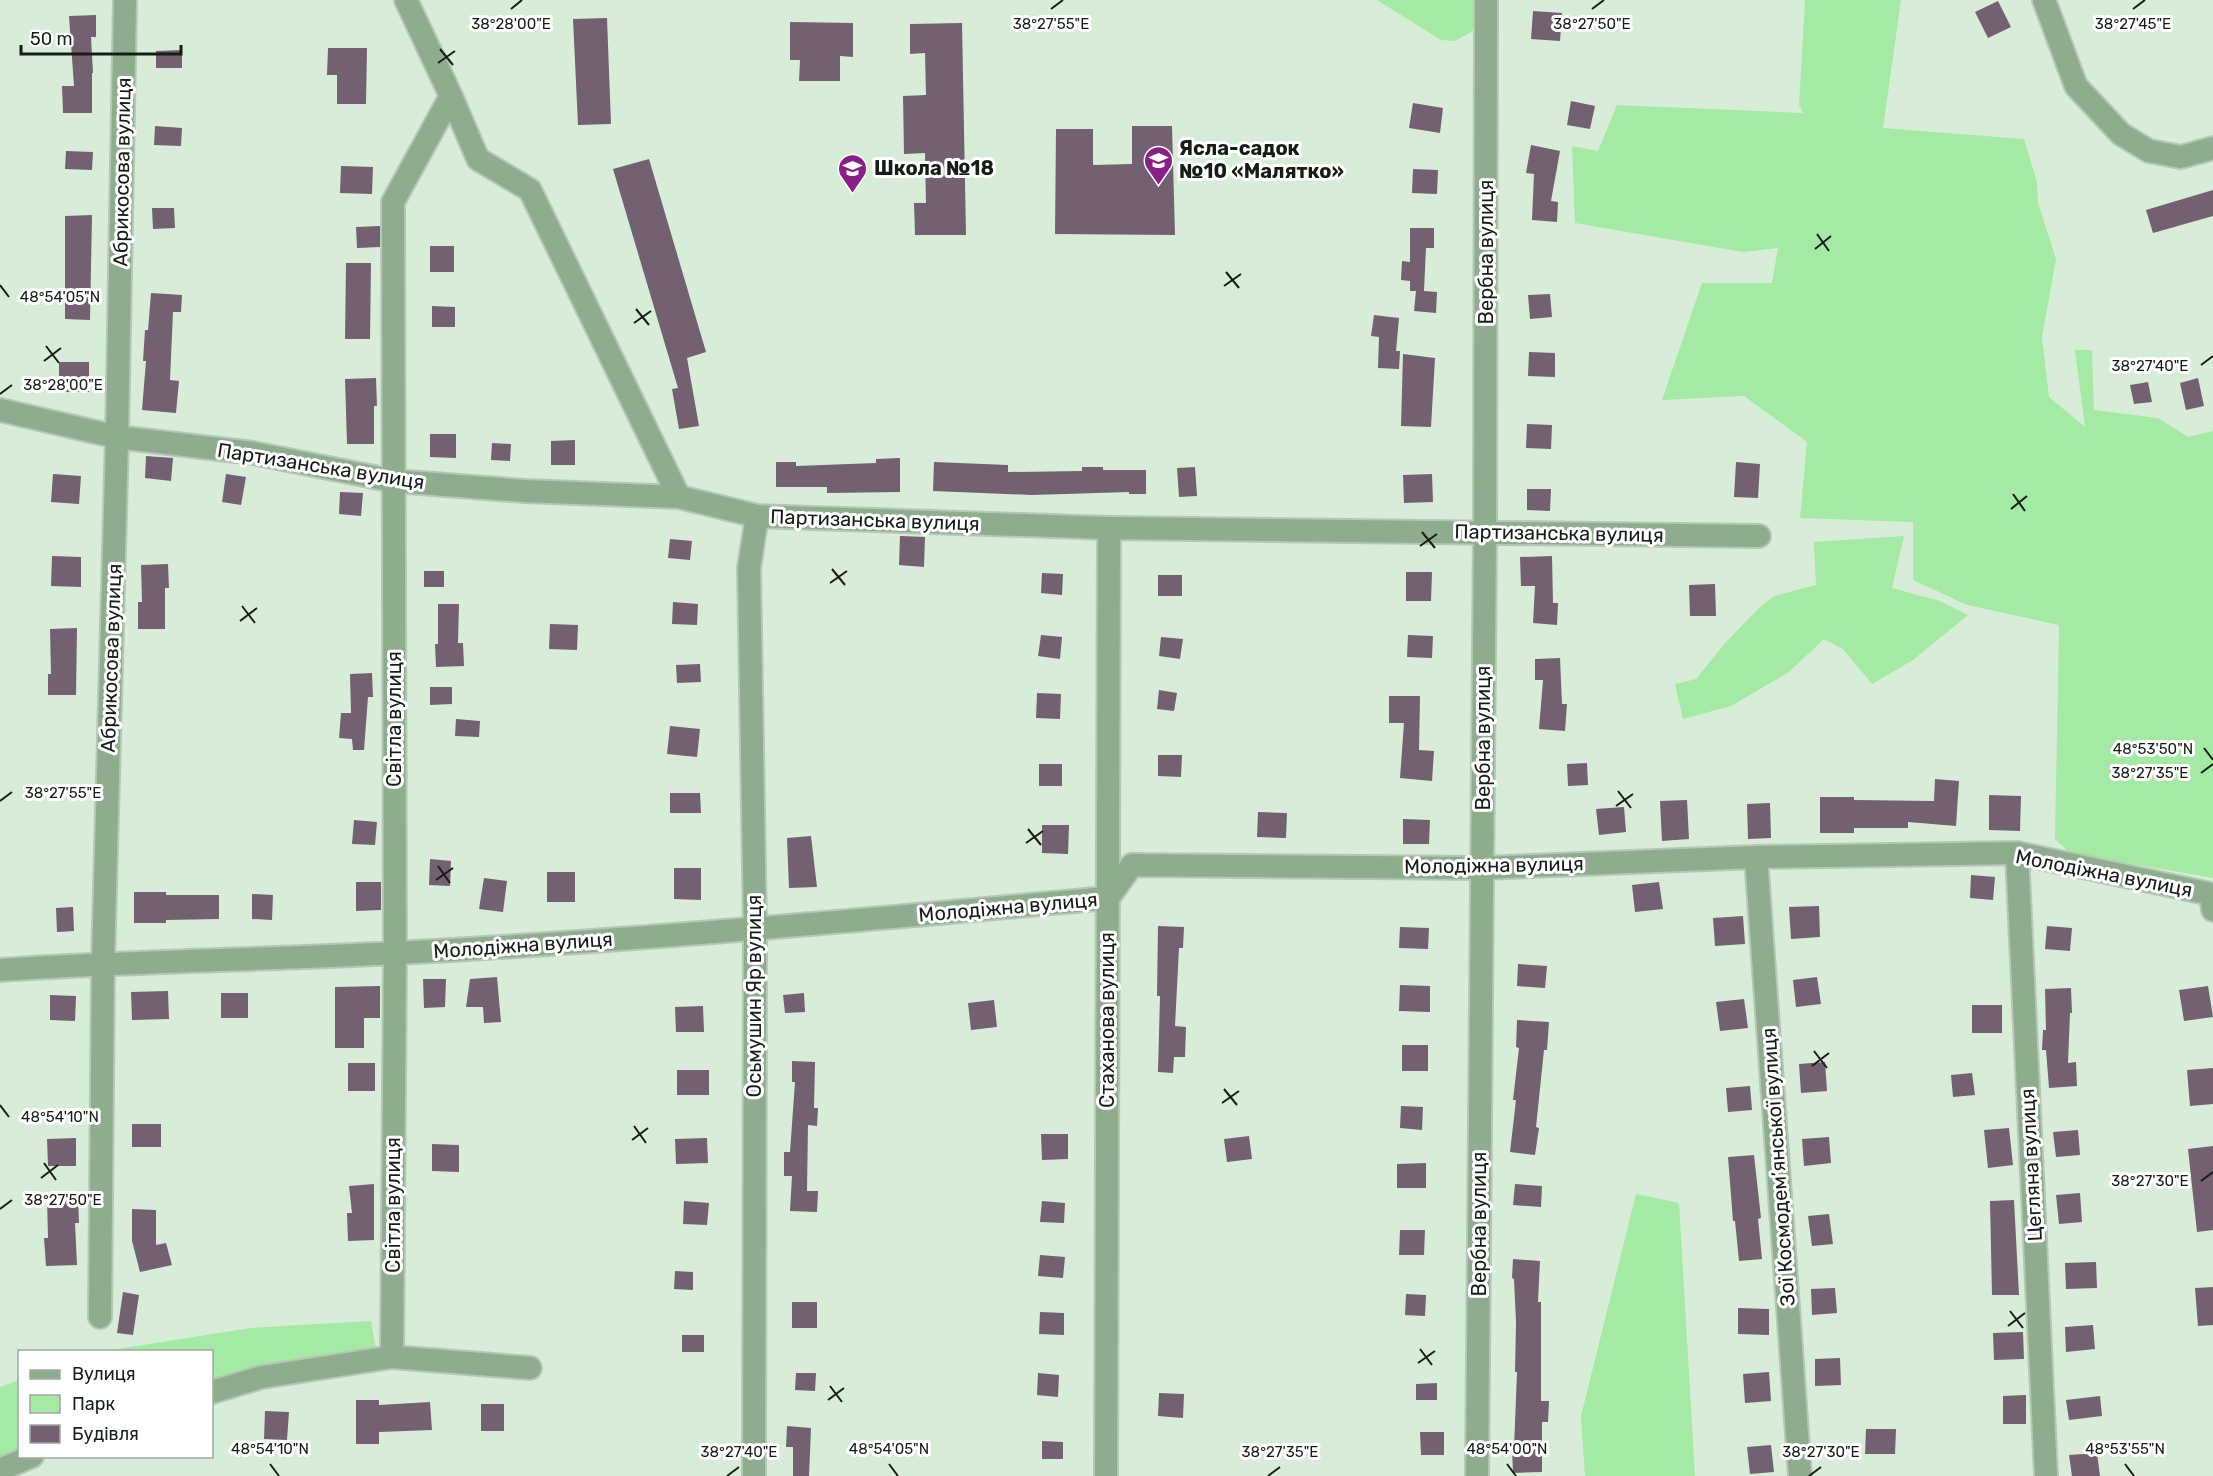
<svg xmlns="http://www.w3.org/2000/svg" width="2213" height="1476" font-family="Rubik,sans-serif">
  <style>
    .green { fill: #a4e9a4 }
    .building { fill: #736071 }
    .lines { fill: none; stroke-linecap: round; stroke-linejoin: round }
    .minor-casing { stroke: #b5c8b5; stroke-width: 26 }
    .minor { stroke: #8fac8e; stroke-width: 22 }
    .ticks { fill: none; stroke: #161d16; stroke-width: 2 }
    .labels { text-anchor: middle; stroke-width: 6; stroke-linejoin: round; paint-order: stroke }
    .poi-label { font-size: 20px; font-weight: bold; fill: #161d16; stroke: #fff; text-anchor: start }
    .street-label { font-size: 20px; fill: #161d16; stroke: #fff }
    .ticks-label { font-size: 15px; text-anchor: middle; fill: #161d16; stroke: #fff; stroke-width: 6; stroke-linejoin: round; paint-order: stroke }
  </style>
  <rect width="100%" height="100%" fill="#d8edd8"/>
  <path class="green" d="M1377 0H1478V22L1471 32 1455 41 1441 40Z
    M1805 0H1901L1883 128 2024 139 2037 182 2038 203 2056 259 2042 337 2049 397 2085 427 2075 350H2092L2094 410 2158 418 2188 437 2213 431V878L2070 853 2055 839 2059 625 1967 605 1913 580V522L1800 518 1807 442 1744 396 1662 400 1702 283H1772L1778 248 1743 252 1575 223 1572 146 1598 151 1617 105 1803 113 1799 105Z
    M1904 536 1892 588 1940 601 1968 615 1913 660 1872 684 1843 649 1824 639 1789 672 1731 706 1683 719 1675 684 1696 679 1726 642 1759 608 1774 596 1816 585 1814 542Z
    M1636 1194 1679 1203 1695 1476H1585L1581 1416Z
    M371 1321 376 1349 318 1356 212 1383V1352H98L251 1328Z
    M19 1380V1449L0 1457V1387Z"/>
  <path class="building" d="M1998 1 2011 27 1988 38 1975 12Z
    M1533 11 1562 13 1560 41 1531 39Z
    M96 15V37H91L93 73H92V113H63L62 86H74L69 16Z
    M607 18 611 124 578 125 573 19Z
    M790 22 853 23V57L840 56V81H799L800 60H790Z
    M962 23 966 235H915L914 203H926L925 153 904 154 903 96 926 95 925 53 910 54V24Z
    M328 48H367L366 104H337V75H327Z
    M182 50V68H156V51Z
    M1571 101 1595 106 1590 129 1567 125Z
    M1413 103 1443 108 1440 133 1409 128Z
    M155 126 182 128 181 146 154 145Z
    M1132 126H1172L1175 235 1055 234 1056 129H1093V165L1132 164Z
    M1531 145 1560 151 1551 201 1558 202 1557 222 1532 220 1534 174 1526 173Z
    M66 151 93 152 92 170 65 169Z
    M649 159 706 352 687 358 699 426 679 429 672 389 678 388 613 169Z
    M341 166 373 167 372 194 340 193Z
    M1413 169 1438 170 1437 194 1412 193Z
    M2213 190V216L2153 233 2146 210Z
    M152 208H174L175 228 153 229Z
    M92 215 90 320 65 319V216Z
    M380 226V247L357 248 356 227Z
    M1410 228H1434V248H1426L1424 291 1437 292 1436 313 1414 311 1416 291H1410V281L1401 280 1402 261 1410 262Z
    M430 246H454V272H430Z
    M346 263H371L370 339H345Z
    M151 293 182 295 181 312H173L170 380 179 381 176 413 142 410 146 361H143L145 330H148Z
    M1550 294 1552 317 1530 319 1528 295Z
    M432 306 455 307V327H432Z
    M1374 315 1399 318 1396 351H1400L1399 369 1378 368 1379 337 1371 336Z
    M1529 352 1555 353V377L1528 376Z
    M1403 354 1435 358 1431 427 1401 426Z
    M59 362H89V392H59Z
    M376 378 377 406H374V444H347L345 379Z
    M2198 378 2204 406 2186 410 2180 383Z
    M2148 382 2152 402 2134 404 2130 385Z
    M1527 424 1552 425 1551 449 1526 448Z
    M430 434H456V458L430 457Z
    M575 440V465H551V441Z
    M492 443 511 444 510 461 491 460Z
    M146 456 173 458 171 481 145 478Z
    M900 458V492L827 493V487H776V462H796V466L876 463V459Z
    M934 462 1008 465V472L1082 471V467H1103V470H1146V494H1129V492L1032 495 933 491Z
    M1736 462 1760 464 1758 498 1734 497Z
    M1195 467 1197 496 1179 497 1177 468Z
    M53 474 81 476 79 504 51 502Z
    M226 474 246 477 241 505 222 502Z
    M1432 474 1433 502 1404 503 1403 475Z
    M1527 489H1551L1550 511 1527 510Z
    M340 492 363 493 361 516 339 514Z
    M900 536 925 537 924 567 899 565Z
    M670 539 692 541 690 560 668 558Z
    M52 556 81 557V587L51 586Z
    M1552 556 1553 603H1558L1557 625 1533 623 1535 586H1521L1520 557Z
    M168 564 169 588H165V629H138V602H142L141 565Z
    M424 571H444V587H424Z
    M1406 572H1432L1431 601H1406Z
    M1042 573 1063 574 1062 595 1041 593Z
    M1158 575H1182V596H1158Z
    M1715 584 1716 616H1690L1689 585Z
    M673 602 698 604 697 625 672 624Z
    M438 604H459L458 643H463L464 666 436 667 435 644H438Z
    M550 624 578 625 577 650 549 649Z
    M77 628 76 695H48V674H51L50 629Z
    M1041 635 1062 637 1060 659 1038 656Z
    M1408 635 1433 636 1432 658 1407 657Z
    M1161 637 1183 639 1180 659 1159 656Z
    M1560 658 1562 704H1567L1565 731 1539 729 1543 680H1535V659Z
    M700 664 701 682 677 683 676 665Z
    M372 673 373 697H368L364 750H353L352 739 339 738 341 713H351L350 674Z
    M430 687H452V704L430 705Z
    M1159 690 1177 693 1174 711 1157 709Z
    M1037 693 1061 694 1060 719 1036 718Z
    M1389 696H1420L1419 750 1434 751 1432 781 1400 778 1404 723H1389Z
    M456 719 480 721 479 737 455 736Z
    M670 726 700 729 697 757 667 754Z
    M1158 755H1182L1181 777 1158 776Z
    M1587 763 1588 785 1568 786 1567 764Z
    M1039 764H1062V786H1039Z
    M1935 779 1959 781 1956 826 1908 822V828H1854V833H1820V797H1854V800L1934 801Z
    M670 793H700L701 813H670Z
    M1989 795 2021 796 2020 831 1989 830Z
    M1687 800 1689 839 1662 841 1660 801Z
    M1770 803 1771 838 1748 839 1747 804Z
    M1624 807 1626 832 1599 835 1596 809Z
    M1258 812 1287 813 1286 838 1257 837Z
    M1403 819 1430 820 1429 844H1403Z
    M354 820 377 822 375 845 352 844Z
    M1042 825H1069L1068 854 1042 853Z
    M811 836 817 887 789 888 787 838Z
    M430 859 451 861 450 886 429 885Z
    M674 868H701V900L674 899Z
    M547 872H575V902H547Z
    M1971 875 1995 877 1993 900 1970 898Z
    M484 878 507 881 503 912 479 909Z
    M356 882H381V910L356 911Z
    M1659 882 1663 909 1635 912 1632 885Z
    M134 892H166V895H219V919L166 920V923H134Z
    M252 894 273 895 272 920 252 919Z
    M1819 906 1820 937 1791 939 1789 907Z
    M73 907 74 931 57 932 56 908Z
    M1743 916 1745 944 1715 946 1713 918Z
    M1158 926 1184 927 1183 948H1179L1175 1026 1186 1027 1185 1057H1174L1173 1073 1158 1072 1160 996H1157Z
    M2047 926 2072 928 2070 951 2045 949Z
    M1400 927 1429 928 1428 949 1399 948Z
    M1518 964 1547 966 1545 988 1517 986Z
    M497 977 501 1022 484 1023 483 1007H466L470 979Z
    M1817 977 1821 1004 1796 1007 1793 980Z
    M423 979H446L445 1007 424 1008Z
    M1400 985 1430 986V1012L1399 1011Z
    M380 986V1018H364V1048H335V987Z
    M2208 986 2213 1017 2184 1021 2179 990Z
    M2071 988 2072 1013H2070L2068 1063 2076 1062 2077 1086 2049 1088 2046 1050H2042L2043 1030H2046L2045 989Z
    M168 991 169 1019 132 1020 131 992Z
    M221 993H248V1018H221Z
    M804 993 805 1012 785 1013 783 995Z
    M50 995 76 996 75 1021 50 1020Z
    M1744 999 1748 1028 1720 1031 1716 1002Z
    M994 1000 997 1027 971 1030 968 1003Z
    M1972 1005H2002V1033H1972Z
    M703 1006 704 1032H676L675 1007Z
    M1517 1020 1549 1022 1547 1050H1544L1536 1127 1539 1128 1535 1155 1510 1152 1516 1100H1513L1519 1048 1516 1047Z
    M1402 1045H1428V1071H1402Z
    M792 1061 815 1062 814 1108H818L817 1126 808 1125 807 1191H818L817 1212 790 1211 792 1176H784V1152H790L795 1082H792Z
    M1825 1062 1827 1091 1801 1093 1799 1064Z
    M348 1063H375V1091H348Z
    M2213 1068V1104L2190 1106 2187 1070Z
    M677 1070H709V1095H677Z
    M1972 1073 1975 1095 1953 1097 1951 1075Z
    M1750 1086 1752 1110 1728 1112 1726 1088Z
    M1401 1106 1423 1107 1422 1130 1400 1128Z
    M132 1124H161V1147H132Z
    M2009 1128 2013 1165 1988 1168 1984 1130Z
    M2078 1130 2080 1155 2056 1157 2053 1132Z
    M1041 1134H1068V1159L1042 1160Z
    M1249 1136 1252 1159 1227 1162 1224 1139Z
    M1829 1137 1831 1163 1804 1166 1802 1139Z
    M76 1138V1166H48L47 1139Z
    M707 1138 708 1163 676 1164 675 1139Z
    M432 1144 459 1145V1172L432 1171Z
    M2213 1146V1230L2197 1232 2188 1149Z
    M1754 1155 1761 1218 1758 1219 1762 1259 1739 1261 1735 1221H1733L1728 1157Z
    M1426 1163V1188H1397V1164Z
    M374 1184V1240L348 1241 347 1213H352L349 1186Z
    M1515 1184 1542 1186 1541 1207 1513 1205Z
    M2080 1193 2082 1222 2059 1224 2056 1195Z
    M78 1198 79 1223H75L77 1265 46 1266 44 1238H48L47 1199Z
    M2014 1200 2019 1295H1992L1990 1201Z
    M684 1201 709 1203 707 1225 683 1224Z
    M1042 1201 1065 1203 1064 1223 1040 1222Z
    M132 1209 156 1210V1245L166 1243 172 1265 140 1272 132 1241Z
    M1829 1214 1833 1244 1812 1246 1808 1216Z
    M1400 1230H1425L1424 1255H1399Z
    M1040 1255 1065 1257 1063 1278 1038 1276Z
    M1513 1259 1540 1261 1538 1302H1541V1401H1549L1548 1422H1542V1472L1513 1473 1512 1448H1514L1517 1372H1515L1516 1322 1514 1279 1512 1278Z
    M2096 1262 2097 1288 2066 1289 2065 1263Z
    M675 1271 693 1272V1290L674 1289Z
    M2213 1287V1325L2198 1326 2195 1288Z
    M1835 1288 1837 1313 1812 1315 1811 1289Z
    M123 1292 139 1295 133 1335 117 1333Z
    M1406 1294 1426 1295 1425 1316 1405 1315Z
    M792 1302H817V1328H792Z
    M1738 1308 1769 1309V1335L1738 1334Z
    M1040 1312 1064 1313V1335L1039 1334Z
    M2093 1325 2095 1349 2066 1352 2065 1327Z
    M2023 1332 2024 1359 1994 1360 1993 1333Z
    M682 1335H704V1352H682Z
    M1840 1358 1841 1385 1815 1386V1359Z
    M1769 1372 1771 1401 1745 1403 1743 1374Z
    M796 1373H816L815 1391 795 1390Z
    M1038 1373 1059 1375 1058 1397 1037 1395Z
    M1437 1383V1400H1416V1384Z
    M1159 1393 1184 1394 1183 1418 1158 1416Z
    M2026 1395V1424H2003V1396Z
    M2100 1396 2102 1416 2069 1420 2066 1400Z
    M356 1400H379V1405L430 1402 432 1430 379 1432V1444H356Z
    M481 1404H504V1431H481Z
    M265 1411 289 1412 287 1440 264 1439Z
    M787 1426 811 1428 809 1476H793V1447H786Z
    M1866 1429H1896L1895 1454H1865Z
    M1420 1432H1444V1455H1421Z
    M1042 1441 1063 1442V1459H1042Z
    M1771 1445 1774 1472 1750 1474 1747 1447Z
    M2097 1453 2100 1476H2072L2069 1455Z"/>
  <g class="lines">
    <defs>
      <path id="minor" d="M406 0 451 96 478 159 530 190 679 497
        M2044 0 2076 86 2121 134 2149 151 2181 157 2213 148
        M0 410 117 437 253 453 394 481 525 491 679 497 757 516 1109 528 1759 536
        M2017 853 2046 1476
        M1756 857 1800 1476
        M0 970C132 961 264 960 396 953 633 941 871 919 1108 898L1132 865 1482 868 1756 857 2017 853 2211 894 2213 910
        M100 1317 103 963 117 437 125 0
        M392 1357 395 953 393 202 451 96
        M212 1392 262 1377 392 1357 530 1368
        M0 1470 32 1456
        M754 1476 755 929 749 568 757 516
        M1106 1476 1109 528
        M1477 1476 1485 531 1486 0"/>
    </defs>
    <use href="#minor" class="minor-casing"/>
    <use href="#minor" class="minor"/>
  </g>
  <path class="ticks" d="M511 9 522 0M1051 9 1063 0M1592 9 1604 0M2133 9 2145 0M440 49 453 65M438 63 455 51M1817 234 1829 251M1815 249 1831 236M1226 272 1239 288M0 285 9 297M1224 286 1241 274M636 309 649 325M634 323 651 311M46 346 59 363M44 361 61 348M2201 365 2213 356M0 394 12 385M2013 494 2025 511M2011 509 2027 496M1422 532 1435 548M1420 546 1437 534M832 569 845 585M830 583 847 571M242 606 255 623M240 621 257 608M2204 748 2213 760M2201 773 2213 764M1618 791 1631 808M0 801 12 792M1616 806 1633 794M1028 829 1041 845M1026 843 1043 831M438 866 450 883M436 880 453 868M1814 1051 1827 1068M1812 1066 1829 1053M1224 1089 1237 1105M1222 1103 1239 1091M0 1105 9 1117M634 1126 646 1143M632 1140 648 1128M44 1163 56 1180M41 1178 58 1165M2201 1181 2213 1172M0 1209 12 1200M2010 1311 2023 1328M2008 1326 2025 1313M1420 1349 1432 1365M1418 1363 1435 1351M830 1386 842 1402M828 1400 844 1388M270 1464 279 1476M889 1464 898 1476M1507 1464 1516 1476M2125 1464 2134 1476M727 1476 739 1467M1268 1476 1280 1467M1809 1476 1821 1467"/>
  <defs>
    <symbol id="school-pin" viewBox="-11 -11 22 30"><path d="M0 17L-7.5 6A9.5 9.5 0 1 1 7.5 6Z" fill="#892086" stroke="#fff"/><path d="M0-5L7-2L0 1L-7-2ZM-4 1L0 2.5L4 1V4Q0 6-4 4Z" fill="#fff"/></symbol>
  </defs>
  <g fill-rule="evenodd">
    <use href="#school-pin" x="1142" y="144" width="33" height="45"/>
    <use href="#school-pin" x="836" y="152" width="33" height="45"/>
  </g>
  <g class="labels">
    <g class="poi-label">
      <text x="1179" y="155">Ясла-садок<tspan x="1179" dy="23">№10 «Малятко»</tspan></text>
      <text x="874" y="175">Школа №18</text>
    </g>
    <g class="street-label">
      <text transform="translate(122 172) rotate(-89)" y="7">Абрикосова вулиця</text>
      <text transform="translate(1486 252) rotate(-90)" y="7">Вербна вулиця</text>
      <text transform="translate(321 466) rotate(9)" y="7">Партизанська вулиця</text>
      <text transform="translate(875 520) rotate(2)" y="7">Партизанська вулиця</text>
      <text transform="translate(1559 533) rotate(1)" y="7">Партизанська вулиця</text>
      <text transform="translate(111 658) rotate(-88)" y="7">Абрикосова вулиця</text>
      <text transform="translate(394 719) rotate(-90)" y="7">Світла вулиця</text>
      <text transform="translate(1483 738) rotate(-90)" y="7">Вербна вулиця</text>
      <text transform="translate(1494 865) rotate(-1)" y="7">Молодіжна вулиця</text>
      <text transform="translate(2104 873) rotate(11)" y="7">Молодіжна вулиця</text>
      <text transform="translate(1008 907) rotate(-5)" y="7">Молодіжна вулиця</text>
      <text transform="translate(523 945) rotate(-4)" y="7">Молодіжна вулиця</text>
      <text transform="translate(754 996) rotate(-90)" y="7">Осьмушин Яр вулиця</text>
      <text transform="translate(1107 1020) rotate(-90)" y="7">Стаханова вулиця</text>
      <text transform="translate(2031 1165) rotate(-93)" y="7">Цегляна вулиця</text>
      <text transform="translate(1778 1167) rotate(-94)" y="7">Зої Космодем’янської вулиця</text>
      <text transform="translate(393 1205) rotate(-90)" y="7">Світла вулиця</text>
      <text transform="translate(1479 1224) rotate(-90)" y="7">Вербна вулиця</text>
    </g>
  </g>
  <g class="ticks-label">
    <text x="511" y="29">38°28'00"E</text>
    <text x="1051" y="29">38°27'55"E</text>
    <text x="1592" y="29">38°27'50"E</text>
    <text x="2133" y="29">38°27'45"E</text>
    <text x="60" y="302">48°54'05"N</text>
    <text x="2150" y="371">38°27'40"E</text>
    <text x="63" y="390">38°28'00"E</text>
    <text x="2153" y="754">48°53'50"N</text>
    <text x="2150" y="778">38°27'35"E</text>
    <text x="63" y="798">38°27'55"E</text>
    <text x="60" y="1122">48°54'10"N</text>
    <text x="2150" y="1186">38°27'30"E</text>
    <text x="63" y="1205">38°27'50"E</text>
    <text x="270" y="1454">48°54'10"N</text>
    <text x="889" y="1454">48°54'05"N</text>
    <text x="1507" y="1454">48°54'00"N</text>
    <text x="2125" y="1454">48°53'55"N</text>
    <text x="739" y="1457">38°27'40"E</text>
    <text x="1280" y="1457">38°27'35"E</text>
    <text x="1821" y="1457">38°27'30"E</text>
  </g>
  <rect x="18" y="1350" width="195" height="108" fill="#ffffff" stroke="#a2a5a2" stroke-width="1.5"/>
  <rect x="30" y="1370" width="30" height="9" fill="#8fac8e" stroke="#a2a5a2" stroke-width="1.5"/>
  <text x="72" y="1380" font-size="18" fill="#161d16">Вулиця</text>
  <rect x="30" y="1395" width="30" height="18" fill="#a4e9a4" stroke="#a2a5a2" stroke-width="1.5"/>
  <text x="72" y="1410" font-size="18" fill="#161d16">Парк</text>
  <rect x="30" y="1425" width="30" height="18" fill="#736071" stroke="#a2a5a2" stroke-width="1.5"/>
  <text x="72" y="1440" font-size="18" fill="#161d16">Будівля</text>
  <path d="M21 45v9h160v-9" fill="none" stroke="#161d16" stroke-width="3"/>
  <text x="30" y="45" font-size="18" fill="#161d16" stroke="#ffffff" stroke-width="4.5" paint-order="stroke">50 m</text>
</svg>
